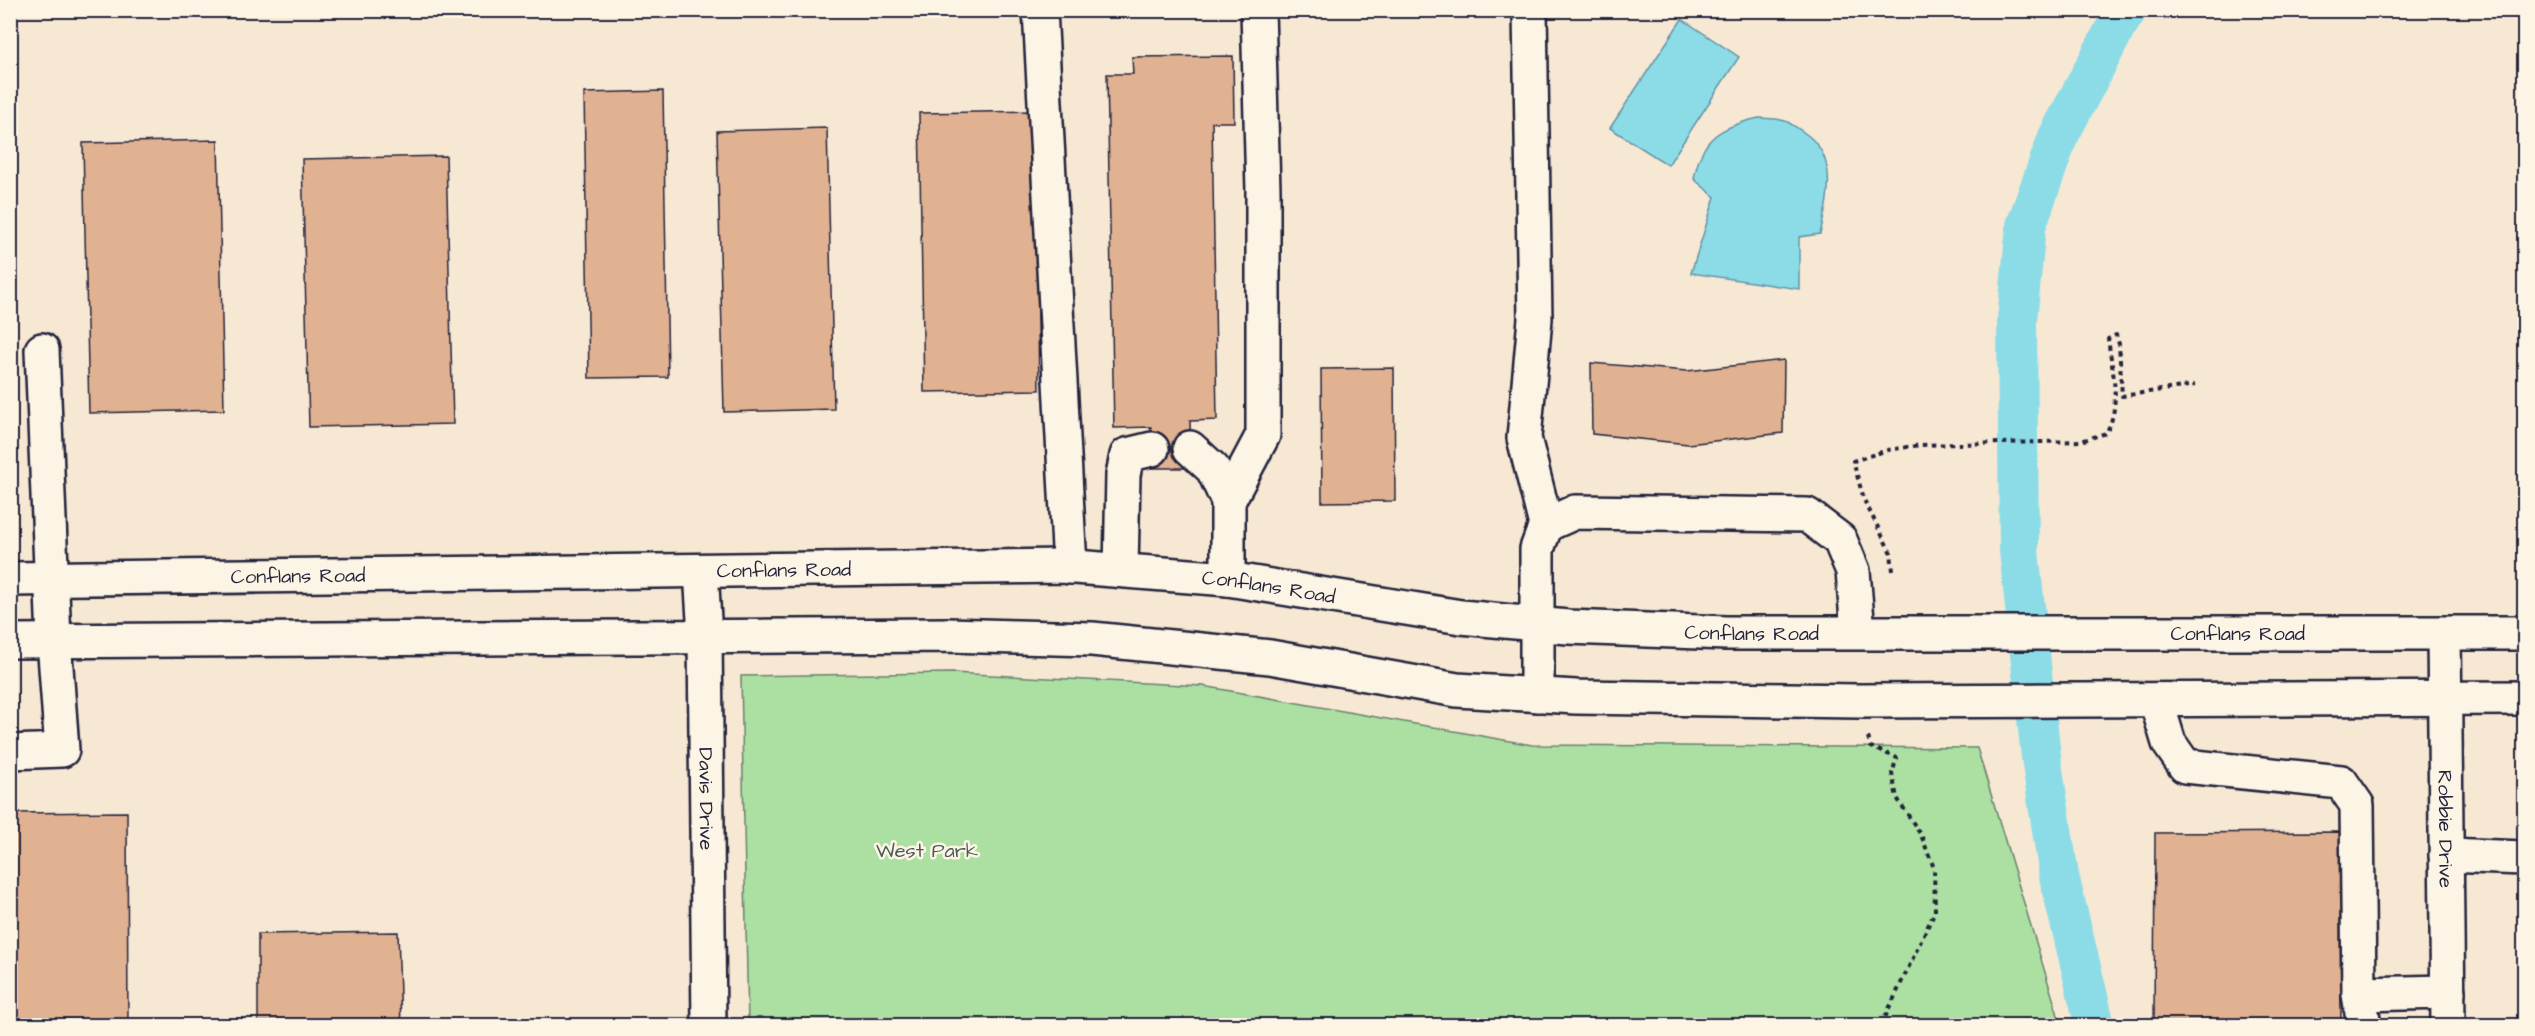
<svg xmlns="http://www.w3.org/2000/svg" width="2535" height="1036" font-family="'Architects Daughter',sans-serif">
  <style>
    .green { fill: #ace0a2; stroke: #67816e; stroke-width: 1.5 }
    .water { fill: #8cdce8; stroke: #6292a3; stroke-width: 1.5 }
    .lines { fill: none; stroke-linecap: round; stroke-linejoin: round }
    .canal { stroke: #8cdce8; stroke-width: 40 }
    .building { fill: #e1b292; stroke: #22223b; stroke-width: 1.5 }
    .minor-casing { stroke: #22223b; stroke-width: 38 }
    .major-casing { stroke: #22223b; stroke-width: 38 }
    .path { stroke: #22223b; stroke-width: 4; stroke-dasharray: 4.5 4.5; stroke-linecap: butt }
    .minor { stroke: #fcf5e5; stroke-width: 33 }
    .major { stroke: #fcf5e5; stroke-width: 33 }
    .labels { text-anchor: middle; stroke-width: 5; stroke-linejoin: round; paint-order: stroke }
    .street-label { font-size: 20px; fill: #22223b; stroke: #fcf5e5 }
    .park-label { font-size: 20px; fill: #4b5b5a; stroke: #fcf5e5 }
  </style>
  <rect width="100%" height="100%" fill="#f7e8d4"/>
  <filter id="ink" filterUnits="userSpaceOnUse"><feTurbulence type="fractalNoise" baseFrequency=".0167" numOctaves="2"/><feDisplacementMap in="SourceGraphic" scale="12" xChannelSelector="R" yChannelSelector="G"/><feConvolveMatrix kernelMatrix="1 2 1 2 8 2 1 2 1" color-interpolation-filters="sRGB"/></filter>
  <g filter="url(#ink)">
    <path class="green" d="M952 673 1203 686 1532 745 1977 748 2061 1025H748L741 676Z"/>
    <path class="water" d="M1682 19 1739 57 1668 165 1610 128Z
      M1759 118C1785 119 1785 119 1806 134 1839 158 1828 199 1820 234L1799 237V289L1691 273 1715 197 1694 179C1701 138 1719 127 1759 118Z"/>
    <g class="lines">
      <path class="canal" d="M2095 1026 2059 876 2041 757 2019 551 2017 320 2026 226 2058 137 2116 27 2127 10"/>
    </g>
    <path class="building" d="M1233 56 1234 122H1212L1217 420 1190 421 1191 468H1152L1151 427 1114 428 1107 74H1133L1132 57Z
      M663 91 668 377 589 378 584 93Z
      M1035 111 1039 390 924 392 919 113Z
      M827 128 834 409 724 412 717 131Z
      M218 140 224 410 89 413 83 143Z
      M446 156 453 424 309 427 302 159Z
      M1784 360 1783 433 1688 444 1592 434 1591 363 1687 371Z
      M1394 368 1395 501 1322 502 1321 369Z
      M127 812 128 1026H10V813Z
      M2340 832 2341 1026H2154L2155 833Z
      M398 932 401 1026H258V934Z"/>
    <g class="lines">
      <defs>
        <g id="minor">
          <path d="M1040 10 1070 567"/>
          <path d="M1530 10 1535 319 1524 438 1546 525"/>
          <path d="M1190 448 1213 469 1228 501V579"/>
          <path d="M1228 501 1263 435V191L1258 10"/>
          <path d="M1121 570 1123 475 1127 455 1152 449"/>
          <path id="s1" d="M701 571 705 636 709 1026"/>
          <path d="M1537 624V549L1546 525 1575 512 1807 515 1840 540 1853 571 1858 632"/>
          <path id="s2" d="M2444 634 2448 1026"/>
          <path d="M2156 700 2169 743 2185 766 2341 782 2357 805 2359 994 2448 992"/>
          <path d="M10 752 62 750 54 640 42 350"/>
          <path d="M2446 855 2524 858"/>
          <path d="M2359 994 2364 1026"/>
        </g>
        <g id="major">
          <path id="s3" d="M10 579 1062 566 1228 579 1461 617 1568 627 1726 633H2524"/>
          <path d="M1537 624V695"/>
          <path d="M10 641 948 635 1092 639 1270 657 1457 690 1576 697 1858 701 2524 698"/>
        </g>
      </defs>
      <use href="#minor" class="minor-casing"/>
      <use href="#major" class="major-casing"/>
      <path class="path" d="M1893 571 1891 553 1864 500 1853 461 1888 450 1920 445 2081 441 2106 433C2122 406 2112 368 2108 339L2116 335 2119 344 2122 396 2195 385
        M1868 737 1871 747 1897 758 1892 773 1897 798 1921 835 1934 868 1935 911 1881 1026"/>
      <use href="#minor" class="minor"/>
      <use href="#major" class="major"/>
    </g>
  </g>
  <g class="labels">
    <g class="street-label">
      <text dy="7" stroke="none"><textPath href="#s3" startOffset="774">Conflans Road</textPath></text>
      <text dy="7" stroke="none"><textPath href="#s3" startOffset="288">Conflans Road</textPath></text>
      <text dy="7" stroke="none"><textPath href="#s3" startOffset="1260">Conflans Road</textPath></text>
      <text dy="7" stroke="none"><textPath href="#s3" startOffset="1746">Conflans Road</textPath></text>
      <text dy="7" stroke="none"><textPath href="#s3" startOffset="2232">Conflans Road</textPath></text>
      <text dy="7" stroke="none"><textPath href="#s1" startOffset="228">Davis Drive</textPath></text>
      <text dy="7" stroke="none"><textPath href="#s2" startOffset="195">Robbie Drive</textPath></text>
    </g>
    <g class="park-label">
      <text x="927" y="857">West Park</text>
    </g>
  </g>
  <rect width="2535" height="1036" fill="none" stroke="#fcf5e5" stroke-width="36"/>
  <rect x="18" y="18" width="2499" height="1000" fill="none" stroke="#22223b" stroke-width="2" filter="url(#ink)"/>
</svg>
